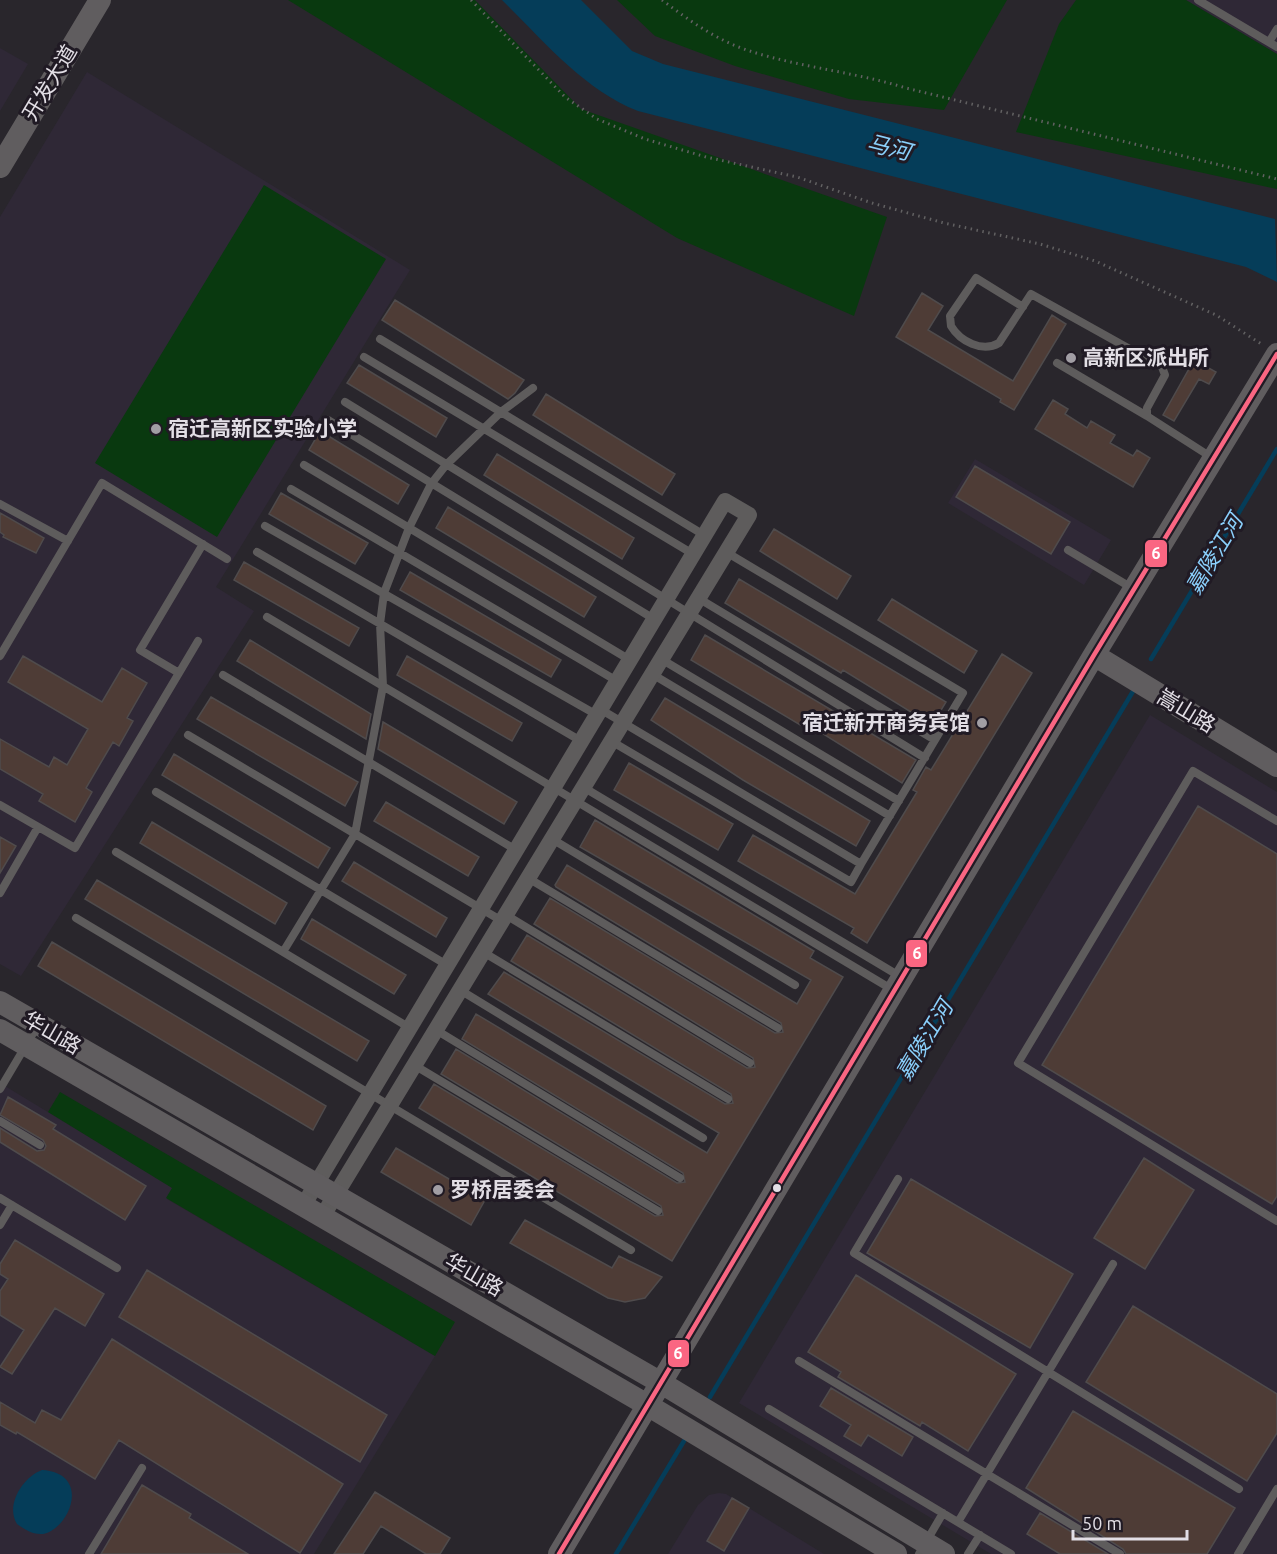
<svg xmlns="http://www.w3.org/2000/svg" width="1277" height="1554" font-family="Ubuntu,'Noto Sans SC',sans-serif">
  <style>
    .built { fill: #2f2836 }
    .green { fill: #09390f }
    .water { fill: #053d59 }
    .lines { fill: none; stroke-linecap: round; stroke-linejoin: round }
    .stream { stroke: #053d59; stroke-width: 4.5 }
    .building { fill: #4e3c36; stroke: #4f4b4c; stroke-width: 1.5 }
    .path { stroke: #626162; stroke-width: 3; stroke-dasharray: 1.5 4.5; stroke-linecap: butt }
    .lane { stroke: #5e5c5c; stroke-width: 8 }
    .street { stroke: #5e5c5c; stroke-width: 16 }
    .secondary { stroke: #605d5f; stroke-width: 22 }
    .bus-1-casing { stroke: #201a24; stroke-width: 9 }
    .bus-1 { stroke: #fa6682; stroke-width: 4.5 }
    .poi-dot { fill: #a19ea4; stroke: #201a24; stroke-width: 2 }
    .bus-dot { fill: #e2dee5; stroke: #201a24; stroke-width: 2 }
    .labels { text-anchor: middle; stroke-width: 6; stroke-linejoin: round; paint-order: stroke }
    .street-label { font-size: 21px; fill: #e2dee5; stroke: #201a24 }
    .poi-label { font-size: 21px; font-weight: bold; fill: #e2dee5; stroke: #201a24; text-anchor: start }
    .water-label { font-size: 22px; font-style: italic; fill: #8ad0fc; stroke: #201a24 }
    .line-badge { stroke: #201a24; stroke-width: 2 }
    .badge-label { font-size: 16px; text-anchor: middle; font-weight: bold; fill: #fff }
  </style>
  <rect width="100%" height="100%" fill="#29262c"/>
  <path class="built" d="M1186 0H1277V54Z
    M0 48 28 64 0 111Z
    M87 72 410 270 216 587 254 611 21 976 0 964V217Z
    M975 459 1111 540 1084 585 948 503Z
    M1150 715 1277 792V1554H991L739 1403Z
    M0 1083 173 1188 167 1199 435 1356 314 1554H0Z
    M719 1493 726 1494 824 1554H668L698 1505 709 1495Z"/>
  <path class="green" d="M288 0H475L581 109 887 217 854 316 677 238Z
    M617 0H1007L944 110 849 99 735 66 655 36Z
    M1076 0H1186L1277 54V189L1016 132 1059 24Z
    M264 185 386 259 217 537 95 463Z
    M60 1092 455 1322 435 1356 166 1198 172 1188 48 1112Z"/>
  <path class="water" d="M502 0H581L632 51 663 64 1275 219 1277 282 1246 267 638 111C583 89 544 41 502 0Z
    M42 1470C92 1473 70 1529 43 1534 33 1535 24 1529 17 1524 5 1505 23 1477 42 1470Z"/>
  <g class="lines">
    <path class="stream" d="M1151 659 1277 449
      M710 1397 1135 688
      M616 1554 684 1441"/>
  </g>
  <path class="building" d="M922 293 943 306 928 330 1013 381 1052 315 1066 324 1014 410 1000 402 1001 399 896 337Z
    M395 300 524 380 515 393 508 399 382 320Z
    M1194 360 1216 372 1209 384 1199 379 1174 421 1163 415Z
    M359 365 447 418 436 437 347 383Z
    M546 394 675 474 662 495 533 415Z
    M1053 400 1068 409 1065 414 1087 428 1091 421 1115 435 1110 443 1133 456 1137 450 1150 458 1133 487 1035 429Z
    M320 431 409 485 398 504 309 450Z
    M497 454 634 538 622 559 484 475Z
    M975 466 1070 522 1051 554 956 497Z
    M281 493 368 543 355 564 269 514Z
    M448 507 596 597 584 617 436 528Z
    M0 513 44 538 36 553 3 537 4 535 0 532Z
    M774 529 851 576 837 599 760 551Z
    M244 562 359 628 349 646 234 580Z
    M410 572 561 660 551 677 400 590Z
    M739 579 946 702 932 725 843 670 841 673 725 603Z
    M892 599 977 651 964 673 878 620Z
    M705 635 916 760 902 783 809 725 807 729 691 660Z
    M250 640 371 714 366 739 237 661Z
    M1002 654 1032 673 867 943 851 933 854 928 738 861 753 835 855 894 917 792 913 790 926 767 931 770Z
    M23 656 102 702 122 668 147 683 127 718 133 721 119 746 113 742 86 788 92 792 75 822 39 801 43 794 0 769V739L49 767 54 757 67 765 88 729 8 682Z
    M407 656 522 723 512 741 397 675Z
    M211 697 358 782 345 806 197 719Z
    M665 698 870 821 856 846 743 780 651 720Z
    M383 722 517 802 504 824 378 749Z
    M174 754 330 848 318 868 162 775Z
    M629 763 733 824 718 850 614 790Z
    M386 802 479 857 468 876 374 821Z
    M1198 806 1277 854V1196L1272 1204 1042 1065Z
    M595 820 814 951 810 958 843 977 672 1261 419 1108 434 1084 655 1216 663 1215 661 1206 441 1074 456 1049 677 1183 685 1182 683 1173 462 1039 476 1014 707 1153 719 1133 488 994 504 972 725 1104 733 1103 731 1094 511 961 527 935 747 1068 755 1067 753 1058 534 924 550 898 775 1033 783 1032 781 1023 556 887 555 885 567 865 797 1004 811 980 580 847Z
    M152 822 287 903 275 924 140 843Z
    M0 837 16 846 0 873Z
    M354 862 447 918 436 937 342 881Z
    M97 880 369 1041 357 1061 85 899Z
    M312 919 406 975 394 994 301 939Z
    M52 942 326 1106 313 1130 38 966Z
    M8 1097 56 1125 53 1129 146 1186 125 1220 0 1142V1128L37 1151 44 1150 46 1146 43 1140 0 1115Z
    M396 1148 485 1200 471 1225 381 1172Z
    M1144 1158 1194 1190 1145 1269 1094 1238Z
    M911 1179 1073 1274 1030 1348 867 1253Z
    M525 1220 612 1268 619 1256 662 1277 645 1298 625 1302 608 1298 510 1243Z
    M15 1240 104 1294 85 1326 55 1308 12 1374 0 1367 24 1330 0 1315V1291L8 1279 0 1274V1264Z
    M147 1270 387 1415 360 1462 119 1317Z
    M856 1275 1016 1374 968 1451 922 1422 920 1426 838 1377 841 1372 808 1352Z
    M1133 1306 1277 1394V1433L1247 1481 1086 1382Z
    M112 1339 343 1484 300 1553 119 1440 95 1479 17 1432 16 1434 0 1425V1402L35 1423 42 1410 61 1420Z
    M831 1388 913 1437 902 1456 868 1435 861 1446 844 1436 851 1425 820 1406Z
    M1073 1411 1235 1508 1207 1554H1126L1123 1549 1026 1488Z
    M142 1485 191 1514 189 1518 248 1554H101Z
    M375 1492 450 1538 440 1554H426L381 1526 363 1554H334Z
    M732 1498 749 1508 724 1551 707 1541Z
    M1040 1513 1108 1554H1060L1027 1534Z"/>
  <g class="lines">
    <path class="path" d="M471 0 565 97 597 119 645 139 706 157 797 177 872 203 944 223 1040 244 1095 261 1216 315 1263 345
      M662 0C686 18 712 37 741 48 794 67 852 71 906 88L1277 179"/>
    <path class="lane" d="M1198 0 1277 47
      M1269 42 1277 29
      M1023 307 976 278 950 316 951 326C960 341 982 353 999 343L1031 294 1162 367 1165 375 1147 408V416L1211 457
      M380 339 704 535
      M364 357 693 554
      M1057 363 1147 416
      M345 402 925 758
      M328 420 654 619
      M304 465 630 660
      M291 489 617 681
      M0 504 68 541
      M265 526 597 715
      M1068 550 1132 588
      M257 552 581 741
      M698 598 935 740
      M267 617 893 990
      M0 656 102 483 227 559
      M661 659 899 801
      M179 673 140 650 203 544
      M652 674 890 816
      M223 675 516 850
      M600 709 861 864 963 693 726 552
      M188 735 502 921
      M611 741 851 882 861 864
      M583 787 901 977
      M156 792 447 965
      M0 805 75 848 198 641
      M1277 821 1193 771 1018 1063 1277 1221
      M552 839 795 985
      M116 852 410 1028
      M528 878 778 1028
      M0 893 38 827
      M506 915 750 1063
      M76 918 631 1250
      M283 952 355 834 383 686 380 624 384 593 409 528 431 484 446 465 501 412 533 388
      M483 952 728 1099
      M460 990 703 1138
      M436 1030 680 1178
      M414 1065 658 1211
      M0 1089 38 1025
      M0 1121 40 1145
      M898 1179 854 1253 1239 1489
      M0 1198 117 1268
      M0 1225 12 1205
      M799 1361 1120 1554
      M769 1409 1011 1554
      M958 1522 1113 1264
      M89 1554 142 1468
      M919 1554 943 1513
      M968 1554 980 1535
      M1238 1554 1277 1489"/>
    <path class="street" d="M303 1206 725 501 749 515 322 1217"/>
    <path class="secondary" d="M0 167 100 0
      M1094 655 1277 766
      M0 1002 663 1384 944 1554
      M0 1030 649 1406 896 1554
      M559 1554 1094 655 1277 354"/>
    <defs>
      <path id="bus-1" d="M559 1554 1094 655 1277 354"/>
    </defs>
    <use href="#bus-1" class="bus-1-casing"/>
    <use href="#bus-1" class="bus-1"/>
  </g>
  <g class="poi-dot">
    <circle cx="1071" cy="358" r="6"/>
    <circle cx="156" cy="429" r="6"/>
    <circle cx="982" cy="723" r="6"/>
    <circle cx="438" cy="1190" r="6"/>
  </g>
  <circle class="bus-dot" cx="777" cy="1188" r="5"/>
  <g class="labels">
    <g class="street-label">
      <text transform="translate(50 83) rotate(-59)" y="7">开发大道</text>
      <text transform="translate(1186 711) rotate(31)" y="7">嵩山路</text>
      <text transform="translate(52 1033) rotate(30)" y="7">华山路</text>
      <text transform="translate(474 1275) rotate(30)" y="7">华山路</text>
    </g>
    <g class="poi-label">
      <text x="1083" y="365">高新区派出所</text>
      <text x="168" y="436">宿迁高新区实验小学</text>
      <text x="970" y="730" text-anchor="end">宿迁新开商务宾馆</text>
      <text x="450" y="1197">罗桥居委会</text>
    </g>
    <g class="water-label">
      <text transform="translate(889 147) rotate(14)" y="8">马河</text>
      <text transform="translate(1214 554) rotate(-59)" y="8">嘉陵江河</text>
      <text transform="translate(924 1040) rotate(-59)" y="8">嘉陵江河</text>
    </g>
  </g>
  <g class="line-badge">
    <rect x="1144" y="539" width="24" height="29" rx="6" fill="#fa6682"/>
    <rect x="905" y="939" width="23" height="29" rx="6" fill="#fa6682"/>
    <rect x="667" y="1339" width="23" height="29" rx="6" fill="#fa6682"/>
  </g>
  <g class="badge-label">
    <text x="1156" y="559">6</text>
    <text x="917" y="959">6</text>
    <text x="678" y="1359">6</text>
  </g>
  <path d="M1073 1530v9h114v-9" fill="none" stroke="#e2dee5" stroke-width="3"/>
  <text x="1082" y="1530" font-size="18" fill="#e2dee5" stroke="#201a24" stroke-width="4.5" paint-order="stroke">50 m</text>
</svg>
